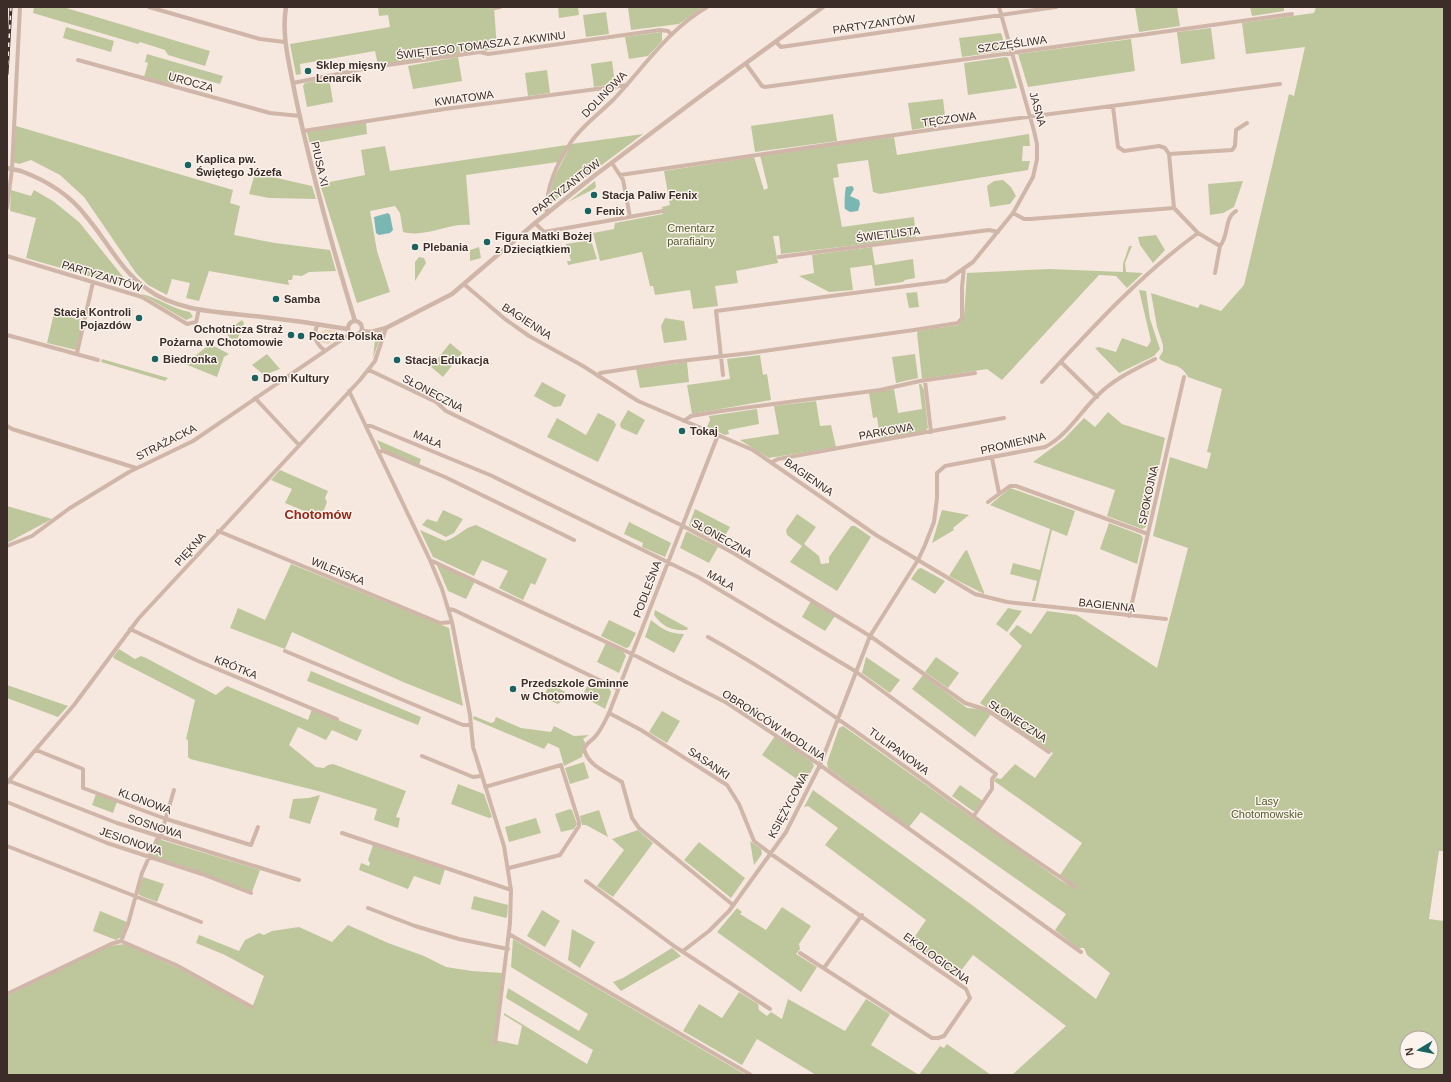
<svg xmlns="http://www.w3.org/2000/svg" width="1451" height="1082" font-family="Helvetica,sans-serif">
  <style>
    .green { fill: #bec79c; fill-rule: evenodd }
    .plaza { fill: #efd7c4 }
    .water { fill: #7ab7b2 }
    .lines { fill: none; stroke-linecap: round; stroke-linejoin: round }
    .minor { stroke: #d0b6a8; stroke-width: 4 }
    .tertiary { stroke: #d0b6a8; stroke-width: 4.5 }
    .rail-casing { stroke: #3c2d29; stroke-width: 3 }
    .rail { stroke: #fcf3ec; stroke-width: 1.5; stroke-dasharray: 4.5; stroke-linecap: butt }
    .tertiary-bridge { stroke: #d0b6a8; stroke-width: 4.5 }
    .poi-dot { fill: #196460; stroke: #fcf3ec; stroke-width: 1.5 }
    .labels { text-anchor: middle; stroke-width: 3; stroke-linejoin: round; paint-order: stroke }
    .street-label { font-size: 11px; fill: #3c2d29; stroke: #fcf3ec }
    .poi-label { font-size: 11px; font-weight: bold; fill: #3c2d29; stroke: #fcf3ec; text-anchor: start }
    .park-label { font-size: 11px; fill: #515e2a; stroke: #fcf3ec }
    .quarter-label { font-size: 13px; font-weight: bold; fill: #962818; stroke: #fcf3ec }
  </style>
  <rect width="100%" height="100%" fill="#f6e8df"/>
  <path class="green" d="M34 7H63L210 51 205 66 168 55 165 50 140 42 138 44 33 13Z
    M378 7H494L497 49 378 65 375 51 300 64 301 74 296 75 290 44 390 27 388 15 379 16Z
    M558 7H578L579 15 559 18Z
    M639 7H703L679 24 631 30 628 8Z
    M1135 7H1177L1180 26 1139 32Z
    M1250 7H1284V11L1252 16Z
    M1316 7H1444V851H1439L1429 919 1444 921V1075H1012L1066 1026 973 955 956 977 909 945 926 920 825 845 838 828 808 806 804 807 813 790 972 905 1096 999 1110 973 1087 955 1084 948H1078L1055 930 1066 914 921 812 909 827 828 768 827 763 839 728 843 726 1060 880 1076 889 1077 887 1060 875 1082 843 994 781 996 778 1001 779 1015 764 1035 778 1053 753 980 703 1022 646 1009 634 1017 625 1031 634 1047 611 1077 615 1157 668 1188 548 1153 536 1170 457 1207 469 1211 453 1207 452 1222 389 1188 377C1180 361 1169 368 1159 358L1163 351V345L1157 327 1151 293 1198 308 1200 304 1221 311 1244 285 1289 94 1294 96 1305 47 1246 54 1242 23 1314 13ZM1407 1038H1431V1062H1407Z
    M606 12 609 34 586 37 583 15Z
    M66 27 114 41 111 52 63 38Z
    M1211 28 1215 59 1181 64 1177 32Z
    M662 32V41L648 56 629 59 625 37Z
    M1001 33 1006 49 1004 51 962 57 959 38Z
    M1131 39 1135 71 1028 87 1018 54Z
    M147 54 157 57 223 76 220 84 177 72 173 84 144 77 148 63 145 62Z
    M458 57 462 81 413 89 408 66Z
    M1006 57 1008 58 1017 88 968 95 964 63Z
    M612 61 615 84 594 87 591 64Z
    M547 70 550 93 528 96 525 73Z
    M329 78 333 102 307 107 303 86 305 83Z
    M943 99 946 124 912 130 908 103Z
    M833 114 837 141 755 152 751 126Z
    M366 122 367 134 310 144 307 132Z
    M16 126 233 190 230 203 240 206 234 235 275 243 330 250 336 271 309 272 302 276 293 275 292 280H288L289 285 209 271 199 301 186 298 190 283 172 279 167 295 148 285 136 273 84 197 60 175 31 160 19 164 13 162Z
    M643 134 551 203 548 202 554 178 571 144Z
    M1029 134 1030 146H1023L1022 161H1030L1028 170 880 194 873 192 868 160 837 164 839 177 833 178 842 227 914 217 916 238 781 254 779 236H773L778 263 736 271 738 283 715 286 718 306 693 309 690 290 655 295 653 286H650L642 252 600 261 593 233 614 229 615 223 663 214 662 207 670 205 664 171 754 157 764 190 768 188 760 155 894 137 897 155Z
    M567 145 558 162 466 175 470 225C448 223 426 238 403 232L400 213 395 206 370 211 377 251 390 292 357 303 320 184 365 175 361 150 385 146 390 171Z
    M255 173 312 186 316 199 269 198 249 194Z
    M1003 180 1011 187 1016 196 1010 204 990 207 987 186 994 181Z
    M595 181 596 187 594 189 568 202Z
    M1243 181 1234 207 1223 213 1210 215 1208 184Z
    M11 190 31 196 34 190 53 201 79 222 124 278 116 284 26 258 36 218 10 211Z
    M1156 235 1165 250 1153 263 1140 245 1138 237Z
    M591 240 597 259 568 265 567 261H571L566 244Z
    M1129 246H1132L1125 263 1126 272 1143 273 1127 288 1116 276 1099 275 1002 380 987 369 922 379 917 333 918 331 959 325 964 316 967 273 1049 269 1123 272V264Z
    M479 247 481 258 470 261V250Z
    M872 247 875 265 913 259 915 278 905 280 903 282 875 286 872 265 850 268 853 290 829 292 799 276 814 273 812 255Z
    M419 257 424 258 426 263 415 281V262Z
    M1139 290 1146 291 1150 319 1160 349 1154 356 1119 373 1095 348 1099 347 1116 352 1122 338 1147 347 1151 341Z
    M917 292 919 307 909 308 906 293Z
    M141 294C158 297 171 309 190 312L193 317 186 320Z
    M54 313 83 320 80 326 81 329 76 350 47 343Z
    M665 318 684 321 687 340 664 343 661 326Z
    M242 320 244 323 237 340 230 338 225 332Z
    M378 335 380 339 373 358 375 339 370 336Z
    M450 343 462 353 443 377 431 367Z
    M210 344 229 354 224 357 217 377 185 364Z
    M267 354 280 369 264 375 252 365Z
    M915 354 918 378 896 383 892 357Z
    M760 355 763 375 767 374 771 400 692 414 687 385 730 379 727 359Z
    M102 359 168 378 165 381 101 362Z
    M687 362 689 382 640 388 636 369Z
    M542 382 566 395 561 406 554 407 534 396Z
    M919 384H921L924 390 928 428 925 431 880 439 877 417 873 418 869 393 894 389 898 413 922 409Z
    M816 401 820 426 831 425 836 447 769 458 740 440 779 434 774 406Z
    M757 409 759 424 728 430 729 434 725 435 707 427 710 420 709 416Z
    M628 410 645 420 637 435 621 428 620 424Z
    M1108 412 1122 424 1165 438 1146 527 1142 529 1107 516 1115 490 1033 462 1064 439 1084 418 1095 427Z
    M598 413 614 421 616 425 598 462 547 437 557 418 586 435Z
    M377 440 421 459 419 465 381 449Z
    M280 470 328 491 325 498 327 502 321 518 285 503 292 489 271 480Z
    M1010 488 1075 511 1067 536 1052 530 1035 601H1032L1037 581 1010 574 1013 563 1040 570 1050 529 990 505Z
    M7 506 52 519 7 543Z
    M695 509 730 527 721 543 690 527 689 525Z
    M443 510 463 519 454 533 446 537 422 525 427 519 437 522Z
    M942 510 969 515 953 528 954 530 932 543Z
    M797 514 816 527 804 544 819 556 821 564 829 563V557L851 526H855L871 537 837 591 790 562 802 546 787 535 786 530Z
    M629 522 671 543 665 557 642 547 643 543 624 534Z
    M1109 523 1141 535 1143 538 1137 564 1100 549Z
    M476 525 547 559 535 585 531 583 523 600 499 588 508 571 482 560 474 576 433 557 420 530 445 541C457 538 464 527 476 525Z
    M686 532H688L718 547 709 563 680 548Z
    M967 550 984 592V594L949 576 965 551Z
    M436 563 475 581 466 599 448 591Z
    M291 564 449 628 463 706 403 682 292 632 285 649 230 628 238 608 265 620Z
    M921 568 945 581 935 594 911 579 918 569Z
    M811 601 835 616 825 631 802 617Z
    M1008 608 1022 611 1007 632 996 624Z
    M655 610 688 628 687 630C672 631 663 627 654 615Z
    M609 620 636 633 629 647 626 648 601 636Z
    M651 620C662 629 670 634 684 634L674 653 645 637Z
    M606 643 623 651 626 656 619 673 597 662Z
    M119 649 135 659 141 656 146 658 216 695 227 686 308 720 312 709 362 730 357 741 332 730 326 740 298 727 289 745 316 767 324 768 328 765 333 764 406 791 396 817 400 818 398 828 374 820 377 809 322 792 190 759 188 757V740L186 739 195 700 115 659 113 657Z
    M866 657 900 680 890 693 862 673Z
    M936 657 959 673 948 688 925 672Z
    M311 671 421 717 418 725 307 681Z
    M923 675 967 708 981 709 991 714 975 737 912 689Z
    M591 679 610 689 611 693 605 709 582 696Z
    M550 683 565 692 563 700 558 704 543 698Z
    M7 685 68 706 58 717 7 698Z
    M662 711 680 721 667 743 649 732Z
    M474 716 491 723 494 722 496 717 521 728 551 732 554 726 574 736 589 735 583 739 585 742 582 757 564 766 559 748 548 743 544 749 473 719Z
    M775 736 812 762 814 766 804 784 762 755Z
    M584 762 589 778 570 784 565 768Z
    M458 784 484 794 492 817 489 818 451 804Z
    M960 785 983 801 976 811H973L952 796Z
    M96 794 117 802 113 813 92 805Z
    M320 795 310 824 289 818 293 799 309 798Z
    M570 809 572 810 577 824 574 829 561 832 555 814Z
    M599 810 608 837 586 825H582L580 816Z
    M536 818 541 833 509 842 505 827Z
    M638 830 653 843 613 897 597 886 624 850 612 839Z
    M158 839 260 870 252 892 151 856Z
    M750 841 761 849 762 854 754 865Z
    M699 842 745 878 731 898 684 860Z
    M373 845 445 869 440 885 414 876 408 889 359 870 361 863 369 866 370 863 368 860Z
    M143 877 164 884 157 902 139 895 138 892Z
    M474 896 508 905 507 917 506 918 471 909Z
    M782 907 811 926 799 944 800 949 796 954 817 967 801 992 717 932 737 908 742 912 740 914 766 930Z
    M542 910 560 921 545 947 527 936Z
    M100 911 127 922 121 937 116 940 93 931Z
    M348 925 388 943 424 956 446 967 472 971 503 973 494 1040 518 1045 522 1026 504 1015V1013L587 1064 593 1050 506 998 508 988 579 1031 588 1014 511 967 513 939 746 1075H7V996L109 946 125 944 180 969 252 1008 264 976 225 955 196 943 199 935 239 951 245 940 259 933 264 935 272 931 299 927 332 942Z
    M572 929 595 942 580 968 568 960Z
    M672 948 681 956 621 991 613 982 623 978Z
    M739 992 758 1004 759 1010 767 1016 771 1012 782 1019 788 999 845 1031 866 999 890 1014 871 1045 919 1075 940 1046 944 1048 947 1044 991 1075H816L757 1039 742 1065 683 1031 699 1004 722 1018Z"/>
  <path class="plaza" d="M326 329 337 331 339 337 328 344 322 343 318 339 319 333Z"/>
  <path class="water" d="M852 186 854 189 850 196 859 200 860 204 858 211 850 212 845 209C844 207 845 190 846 187Z
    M388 213 390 215 393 230 390 233 379 235 376 233 374 217Z"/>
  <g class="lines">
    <path class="minor" d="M149 7 260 39 285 42
      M495 8 500 7
      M776 42 781 47 1056 7
      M78 60 270 113 300 116
      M746 64 762 86 765 87 1292 14
      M293 83 373 67 480 52 488 54 660 30 668 31 671 34
      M1113 107 1118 147 1124 151 1159 146 1165 148 1169 154 1232 150 1235 146 1236 130 1247 123
      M303 131 445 109 627 85
      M1169 154 1174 208
      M612 163 623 180 630 217
      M620 175 936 129 1280 84
      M7 208 12 169 20 7
      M1013 213 1024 219H1030L1174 208 1198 233 1220 246 1215 273
      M547 214C545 189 557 163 571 142 582 126 600 113 614 99 644 67 669 29 707 7
      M535 223 544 232 663 211
      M1220 246C1229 236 1224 218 1236 211
      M7 256 142 297 187 324 196 322 199 309
      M779 257 989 230 998 232
      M465 285 505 319 529 336 583 366 638 401 753 450 876 535 975 594 1007 602 1166 619
      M318 324C312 335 315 343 324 350
      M7 335 98 360
      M77 353 93 282
      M1061 362 1097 397
      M369 370 436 402 446 411 683 526 735 554 870 636 965 703 987 710 1049 752
      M723 375 716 311 946 281 973 262 1013 213 1033 177 1037 159V144L1034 131 999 7
      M598 376 600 373 672 362 750 353 914 330 958 323 962 318V287L964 268
      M925 381 931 432
      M1042 382C1091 329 1140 275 1198 233
      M349 391 430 560 442 589 452 622 470 715 473 747 504 846 511 890 510 923 495 1044
      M255 398 299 445
      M684 421 691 416 721 411 880 390 920 381 975 373
      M7 426 12 429 136 468
      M366 426H371L490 475 698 577 855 671 996 774 992 779V789L973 817
      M718 435 609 713C605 721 601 731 594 738 590 742 586 743 584 749 588 766 608 773 622 782L632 818 639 828 733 905
      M378 452 383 451 445 477 574 540
      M992 458 999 493
      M772 462 778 459 1004 418
      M988 502 1010 486H1016L1148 534
      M218 531 440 623 452 622
      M7 546 32 536 70 508 129 472 193 441 350 334
      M430 560 632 654 727 703 820 765 1081 952
      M449 609 454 610 618 689
      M1129 616 1184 377
      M130 629 198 661 337 719
      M708 637C801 689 886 753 973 816 1006 841 1041 864 1075 887
      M285 651 463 725H470
      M609 713 641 730 727 785 739 804 754 841 771 854 966 989 970 998 944 1036 938 1038H932L800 953
      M36 750 83 769V788L166 819 251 845 258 827
      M422 756 473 777 481 776
      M9 781 117 823 299 880
      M7 783 74 705 139 618 360 380 375 361 386 328
      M485 787 561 765 579 822V826L560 855 509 868
      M7 802 107 843 202 874 251 893
      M342 833 511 890
      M160 838 174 790
      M7 846 201 922
      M586 881 674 946 770 1009
      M368 908 415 926 459 939 508 949
      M509 934 751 1075
      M121 941 128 924 142 873 158 837
      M683 951 709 931 729 911 786 832 820 765 870 636 918 560 925 545 934 522 937 498V473L945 466 1045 447C1067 436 1080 412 1098 395 1114 379 1134 370 1155 359
      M824 968 862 915
      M7 994 111 944 121 941 176 965 252 1007"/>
    <path class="tertiary" d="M286 7C281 36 290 66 295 94 311 171 332 246 355 321
      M21 171C45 180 69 194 85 215 106 239 120 270 147 289 179 313 225 312 263 317 291 320 319 324 347 329
      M348 328a7 7 0 1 1 14 0a7 7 0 1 1-14 0Z
      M362 331 371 332 386 328 452 294 535 223 594 176 698 98 823 7"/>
    <defs>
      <path id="rail" d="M7 74 11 7"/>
    </defs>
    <use href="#rail" class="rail-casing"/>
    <use href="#rail" class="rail"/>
    <path class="tertiary-bridge" d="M7 168 21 171"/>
  </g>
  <g class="poi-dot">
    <circle cx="308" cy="71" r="4"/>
    <circle cx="188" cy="165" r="4"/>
    <circle cx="594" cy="195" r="4"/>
    <circle cx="588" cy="211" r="4"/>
    <circle cx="487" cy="242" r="4"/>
    <circle cx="415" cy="247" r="4"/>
    <circle cx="276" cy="299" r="4"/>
    <circle cx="139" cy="318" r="4"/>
    <circle cx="291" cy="335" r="4"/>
    <circle cx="301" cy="336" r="4"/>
    <circle cx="155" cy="359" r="4"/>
    <circle cx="397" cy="360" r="4"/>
    <circle cx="255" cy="378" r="4"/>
    <circle cx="682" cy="431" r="4"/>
    <circle cx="513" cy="689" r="4"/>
  </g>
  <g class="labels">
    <g class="street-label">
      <text transform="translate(874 24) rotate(-8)" y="4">PARTYZANTÓW</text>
      <text transform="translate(1012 44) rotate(-8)" y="4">SZCZĘŚLIWA</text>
      <text transform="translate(481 45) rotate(-7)" y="4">ŚWIĘTEGO TOMASZA Z AKWINU</text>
      <text transform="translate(191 82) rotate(16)" y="4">UROCZA</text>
      <text transform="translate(604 94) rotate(-46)" y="4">DOLINOWA</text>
      <text transform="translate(464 98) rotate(-8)" y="4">KWIATOWA</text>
      <text transform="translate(1038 109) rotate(74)" y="4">JASNA</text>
      <text transform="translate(949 119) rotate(-8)" y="4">TĘCZOWA</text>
      <text transform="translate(320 164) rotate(77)" y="4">PIUSA XI</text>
      <text transform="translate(566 187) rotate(-38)" y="4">PARTYZANTÓW</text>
      <text transform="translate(888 234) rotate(-7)" y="4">ŚWIETLISTA</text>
      <text transform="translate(102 276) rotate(17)" y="4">PARTYZANTÓW</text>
      <text transform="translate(527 321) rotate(33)" y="4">BAGIENNA</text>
      <text transform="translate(433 393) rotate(28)" y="4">SŁONECZNA</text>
      <text transform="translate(886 431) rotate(-10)" y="4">PARKOWA</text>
      <text transform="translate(428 439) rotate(22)" y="4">MAŁA</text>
      <text transform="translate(166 442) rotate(-27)" y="4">STRAŻACKA</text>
      <text transform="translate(1013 443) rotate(-13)" y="4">PROMIENNA</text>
      <text transform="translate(809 477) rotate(35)" y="4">BAGIENNA</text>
      <text transform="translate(1148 495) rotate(-78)" y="4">SPOKOJNA</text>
      <text transform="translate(722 538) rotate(29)" y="4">SŁONECZNA</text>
      <text transform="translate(190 549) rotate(-48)" y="4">PIĘKNA</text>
      <text transform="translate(338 571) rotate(22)" y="4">WILEŃSKA</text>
      <text transform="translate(721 580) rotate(30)" y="4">MAŁA</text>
      <text transform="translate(647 589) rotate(-69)" y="4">PODLEŚNA</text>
      <text transform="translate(1107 605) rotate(6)" y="4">BAGIENNA</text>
      <text transform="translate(236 667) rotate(22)" y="4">KRÓTKA</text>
      <text transform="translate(1018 721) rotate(33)" y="4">SŁONECZNA</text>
      <text transform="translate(774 725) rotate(33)" y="4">OBROŃCÓW MODLINA</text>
      <text transform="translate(899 751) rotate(36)" y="4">TULIPANOWA</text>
      <text transform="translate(709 763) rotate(34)" y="4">SASANKI</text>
      <text transform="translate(145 801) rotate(20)" y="4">KLONOWA</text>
      <text transform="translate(788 805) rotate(-62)" y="4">KSIĘŻYCOWA</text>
      <text transform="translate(155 826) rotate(18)" y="4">SOSNOWA</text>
      <text transform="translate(131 841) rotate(19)" y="4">JESIONOWA</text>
      <text transform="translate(937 958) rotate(36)" y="4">EKOLOGICZNA</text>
    </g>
    <g class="poi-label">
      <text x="316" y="69">Sklep mięsny<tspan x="316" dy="13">Lenarcik</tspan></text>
      <text x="196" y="163">Kaplica pw.<tspan x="196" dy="13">Świętego Józefa</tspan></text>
      <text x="602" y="199">Stacja Paliw Fenix</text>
      <text x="596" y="215">Fenix</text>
      <text x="495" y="240">Figura Matki Bożej<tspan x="495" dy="13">z Dzieciątkiem</tspan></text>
      <text x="423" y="251">Plebania</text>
      <text x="284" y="303">Samba</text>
      <text x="131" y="316" text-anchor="end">Stacja Kontroli<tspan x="131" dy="13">Pojazdów</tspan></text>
      <text x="283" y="333" text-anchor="end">Ochotnicza Straż<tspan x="283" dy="13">Pożarna w Chotomowie</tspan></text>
      <text x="309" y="340">Poczta Polska</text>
      <text x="163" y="363">Biedronka</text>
      <text x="405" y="364">Stacja Edukacja</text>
      <text x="263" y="382">Dom Kultury</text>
      <text x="690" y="435">Tokaj</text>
      <text x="521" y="687">Przedszkole Gminne<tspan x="521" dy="13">w Chotomowie</tspan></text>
    </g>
    <g class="park-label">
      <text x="691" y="232">Cmentarz<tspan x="691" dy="13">parafialny</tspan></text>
      <text x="1267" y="805">Lasy<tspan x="1267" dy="13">Chotomowskie</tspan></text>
    </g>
    <g class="quarter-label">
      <text x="318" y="519">Chotomów</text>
    </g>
  </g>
  <rect width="1451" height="1082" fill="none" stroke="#3c2d29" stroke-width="16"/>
  <g transform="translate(1419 1050) rotate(260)"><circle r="19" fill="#fcf3ec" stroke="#afa49e"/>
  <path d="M0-3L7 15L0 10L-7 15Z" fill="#196460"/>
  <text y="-6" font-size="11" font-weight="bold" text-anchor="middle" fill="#3c2d29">N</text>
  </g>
</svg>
